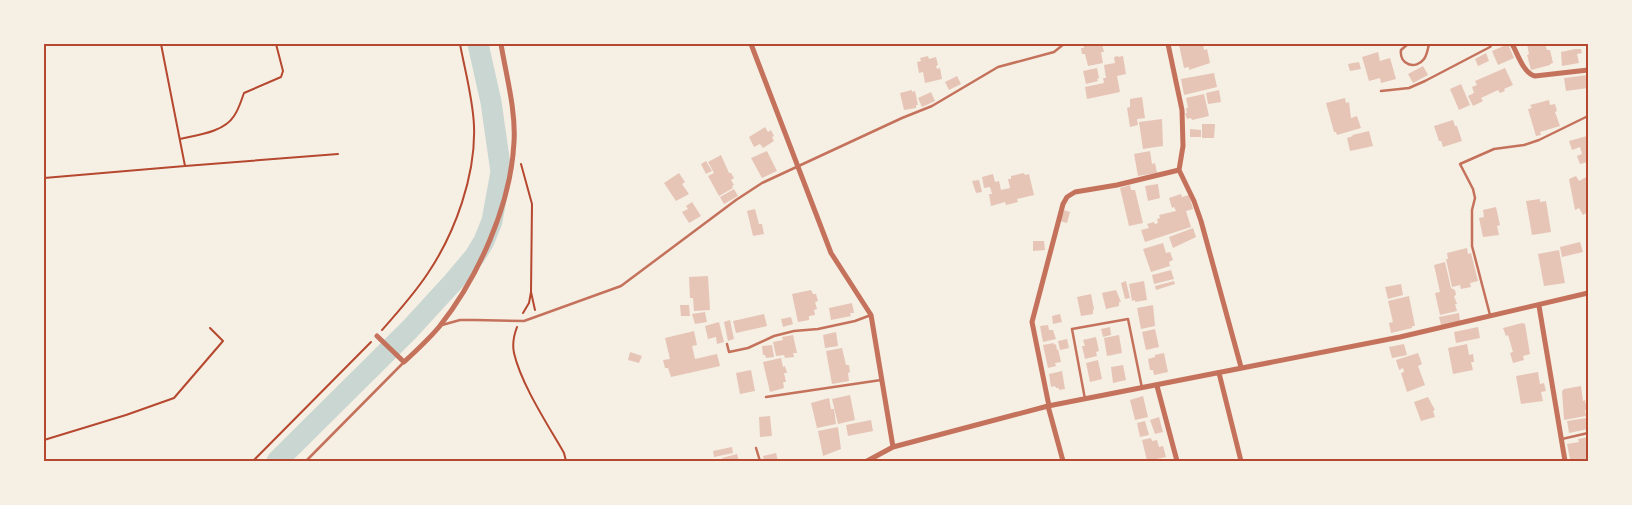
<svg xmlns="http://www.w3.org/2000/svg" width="1632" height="505" font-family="'Public Sans',sans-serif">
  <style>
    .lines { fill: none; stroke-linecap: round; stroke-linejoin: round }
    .river { stroke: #c9d6d2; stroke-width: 21 }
    .building { fill: #e6c5b7 }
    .path { stroke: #b5482f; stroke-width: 2 }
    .service { stroke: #c5725c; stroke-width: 2.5 }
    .minor { stroke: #c5725c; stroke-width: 5 }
    .neatline { fill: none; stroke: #b5482f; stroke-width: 2 }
  </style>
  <rect width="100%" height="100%" fill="#f6efe4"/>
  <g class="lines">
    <path class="river" d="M277 461 410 329 454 281 475 256 484 241 492 221 501 172 491 102 478 44"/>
  </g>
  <path class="building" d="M1083 44H1102L1104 52H1101L1103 63 1088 66 1085 54H1082L1081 48H1084Z
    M1182 44H1203L1204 50 1207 49 1210 63 1189 70V67L1184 68 1179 45Z
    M1508 44 1514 58 1498 65 1492 51Z
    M1527 44H1545L1547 50H1550L1553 63 1550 64V65L1531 70 1527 55 1529 54Z
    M1575 49H1581L1582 53 1577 54 1579 63 1562 66 1561 52Z
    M1378 52 1380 61 1390 58 1396 79 1381 83 1380 78 1369 81 1362 57Z
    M1486 53 1489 61 1478 66 1475 59Z
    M928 56 929 59 936 57 938 65 936 66 937 69 940 68 942 79 925 83 923 72 919 73 917 62 921 61 920 58Z
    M1118 56V57L1123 56 1126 74 1117 76 1120 92 1087 99 1085 87 1104 83 1103 78H1106L1104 65 1115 63 1114 57Z
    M1359 62 1361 69 1350 71 1348 64Z
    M1423 66 1428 75 1413 83 1408 74Z
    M1097 68 1099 78 1097 79 1098 81 1086 84 1083 71Z
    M1505 68 1513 85 1504 89 1505 91 1500 93 1498 90 1481 98 1483 101 1473 106 1468 96 1474 93 1472 87 1477 85 1475 81Z
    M1214 73 1217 87 1184 95 1181 79Z
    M1588 75V88L1566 91 1564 78Z
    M957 76 961 84 949 90 945 82Z
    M1461 84 1470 105 1459 110 1450 89Z
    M912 90V92L915 91 918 105H916V108L904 110 900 93Z
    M1219 90 1221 102 1208 104 1206 93Z
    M931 92 935 101 922 107 918 98Z
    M1204 94 1209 116 1192 120 1191 118 1187 119 1185 113H1187L1186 108H1188L1186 98Z
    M1142 97 1145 118 1137 119 1138 125 1130 127 1127 108 1130 107V99Z
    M1345 98 1346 103 1349 102 1351 118 1357 116 1361 128 1337 135 1336 132H1334L1326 103Z
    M1549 100 1550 105 1555 104 1557 111 1555 112 1560 126 1540 132 1541 135 1536 136 1528 109 1532 108 1530 105Z
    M1162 119 1163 146 1143 149 1139 122Z
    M1453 120 1455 126H1457L1462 141 1443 147 1441 141H1439L1434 126Z
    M1202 124H1215L1214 138H1202Z
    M765 127 768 132 771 130 774 136 772 137 774 141 763 148 760 144 754 147 749 137Z
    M1190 129 1201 130V137H1190Z
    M1369 131 1373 146 1350 151 1347 138 1353 136 1352 135Z
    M1587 136 1588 162 1580 164 1577 156 1582 154 1580 147 1572 150 1569 141Z
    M767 151 777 171 762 178 751 158Z
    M1150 151 1152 164 1155 163 1157 173 1138 176 1134 154Z
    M721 155 729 173H731L734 178 731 180 734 185 732 186 733 188 719 196 708 176 714 173 708 162Z
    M706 161 712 171 706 174 701 164Z
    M679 173 685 182 682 184 689 194 676 201 664 183Z
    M1024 173 1025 175 1029 174 1034 195 1017 199 1018 202 1006 205 1005 202 991 206 989 194H992L990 187 984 188 982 177 993 174 995 182 999 181 1001 190 1010 188 1008 179H1011V176Z
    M1576 176 1579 181 1588 176V212L1583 215 1579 208 1575 210 1569 179Z
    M979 180 982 192 976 193 972 181Z
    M1158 184 1160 198 1148 201 1145 186Z
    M1130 185 1131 190H1135L1143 223 1129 226 1120 188Z
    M734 189 738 196 724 204 720 197Z
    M1181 194 1182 197 1189 195 1193 209 1186 211 1191 227 1145 242 1141 230 1149 228 1147 224 1154 222 1155 224 1158 223 1157 219 1160 218 1159 215 1176 211 1174 207 1172 208 1169 198Z
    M1540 199V202L1546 201 1551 232 1532 235 1526 201Z
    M692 202 701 216 689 223 682 212 688 209 686 206Z
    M1496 207 1500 225 1497 226 1499 235 1483 237 1479 218 1484 217 1483 210Z
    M755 209 759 224H762L764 234 753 236 747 211Z
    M1064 210 1070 212 1067 223 1060 221Z
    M1193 228 1196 237 1173 248 1169 237Z
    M1033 241H1044L1045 250 1033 251Z
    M1580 242 1583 252 1562 257 1560 247Z
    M1163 243 1166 253 1170 252 1173 260 1169 262 1170 266 1151 272 1143 249Z
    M1467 248 1468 254 1471 253 1478 281 1470 283 1471 287 1461 289 1460 285 1452 287 1446 259H1448L1447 253Z
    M1559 250 1565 283 1544 286 1538 254Z
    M1445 262 1451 288 1455 290 1456 295 1454 296 1457 304H1455L1457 311 1440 315 1435 293 1440 292 1434 265Z
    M1171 270 1174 279 1154 284 1152 275Z
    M708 276 710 310 694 311 693 298H690L689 277Z
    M1126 281 1130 298 1125 299 1121 283Z
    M1144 281 1147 300 1135 302V300L1132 301 1129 284Z
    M1174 281 1175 284 1156 290 1155 286Z
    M1401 284 1403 295 1388 299 1385 287Z
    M811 290 813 294H816L818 301 815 302 817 309 814 310 815 315 809 316V320L798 322 792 294Z
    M1116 290 1121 302H1119V306L1106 309 1102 293Z
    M1091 294 1094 309 1093 310V314L1081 316 1077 297Z
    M1409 296 1415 326H1412V328L1391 333 1389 323 1393 322 1388 301Z
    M852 303 854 313H850L851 316 831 320 829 308Z
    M680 305H689L690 316H681Z
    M1153 305 1155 326 1141 329 1137 308Z
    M705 312 707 322 695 324 692 314Z
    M1459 313 1460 321 1441 325 1439 317Z
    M764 314 767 326 736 333 733 321Z
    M1060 314 1062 322 1053 324 1052 316Z
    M791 317 793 324 783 327 781 319Z
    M730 320 734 339 728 341 724 322Z
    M719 322 724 342 717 344 716 337 708 339 705 326Z
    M1522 323 1525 324 1530 354 1523 356 1524 360 1513 363 1510 353 1513 352 1508 335 1506 336 1503 328Z
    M1048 325 1049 330H1053L1056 339 1043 342 1040 326Z
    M1110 327 1111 335 1103 337 1101 329Z
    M1478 327 1480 338 1456 343 1454 332Z
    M1155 329 1159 347 1146 350 1142 332Z
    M694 331 697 345 692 346 695 359 717 354 720 366 671 377 668 368H665L663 360 670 359 665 338Z
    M836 332 838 346 825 348 823 335Z
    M793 335 797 353H793L794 357 785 358 784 355 776 356 773 342 783 340 782 337Z
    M1119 335 1122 353 1107 356 1104 338Z
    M1096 337 1099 351 1096 352 1097 356 1085 359 1082 346H1085L1083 340Z
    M1067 339 1069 348 1060 350 1058 341Z
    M1054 343V345L1056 344 1057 350 1058 349 1061 362 1055 363 1056 366 1048 368 1043 345Z
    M1404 344 1407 355 1392 358 1389 347Z
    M1467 344 1469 355 1473 354 1474 362H1471L1473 370 1453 374 1448 348Z
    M772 345 774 357 766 358 765 355H763L762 346Z
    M842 348 846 365H849L850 372 848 373 849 381 832 384 826 351Z
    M630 352 642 356 639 363 628 360Z
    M1164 353 1168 372 1154 375 1153 370H1150L1148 359 1155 357V355Z
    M1418 353 1422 364 1418 366 1425 385 1407 392 1401 373 1404 372 1403 368 1399 370 1396 360Z
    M781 358 783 367 785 366 787 373H784L786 382H783L784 388 770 392 763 362Z
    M1098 360 1102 379 1090 382 1086 363Z
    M1123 365 1126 380 1113 383 1111 367Z
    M751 370 755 391 740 394 736 373Z
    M1062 371 1065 389 1059 390V388H1056L1055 386 1051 387 1049 374Z
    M1538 372 1540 384 1544 383 1546 391 1541 392 1543 401 1521 404 1516 376Z
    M1581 386 1583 401 1585 400 1587 410H1585L1586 416 1564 420 1562 391 1564 389Z
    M850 395 855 420 838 424 832 399Z
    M1143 396 1148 417 1135 420 1130 400Z
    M1428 397 1435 410 1433 411 1435 417 1421 421 1414 402Z
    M829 398 831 409H834L836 424 817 428 811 403Z
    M770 416 772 436 760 437 759 417Z
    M1159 417 1163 432 1155 434 1150 420Z
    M1586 418 1588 429 1569 433 1567 421Z
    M871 420 873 431 848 436 846 425Z
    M1145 421 1149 435 1140 437 1137 423Z
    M838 427 841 449 823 456 818 431Z
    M1588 437V461H1569L1570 459 1567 444 1579 442 1578 439Z
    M1151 438 1152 441 1157 440 1159 447 1163 446 1166 457 1147 461 1142 440Z
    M732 447 733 453 714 457 713 451Z
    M776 453 778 461H764L763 456Z
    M737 454 739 461H723L722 458Z"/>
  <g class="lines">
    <path class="path" d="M180 139C198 135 224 132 234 116 239 109 241 101 244 93L281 77 283 71 276 44
      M521 164 532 204 531 292 535 310
      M185 166 338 154
      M44 178 185 166 161 44
      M523 313 529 303 531 292
      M517 327C514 335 512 344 514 353 521 384 548 425 564 453L566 461
      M382 330C398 312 415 293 428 273 455 233 476 175 474 126 473 99 465 71 460 44
      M44 440 126 415 174 398 223 341 210 328
      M253 461 371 342"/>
    <path class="service" d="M1408 44 1401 50C1399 65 1416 70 1424 59 1427 55 1428 48 1429 44
      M1381 91 1409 88 1425 81 1490 47 1492 44
      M1490 315 1472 246V210L1475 198 1473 189 1460 164 1494 149 1524 145 1539 140 1588 116
      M442 325 460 320H475L524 321 621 286 736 200 762 183 902 118 932 106 998 67 1054 52 1064 44
      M727 344 729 352 748 348 774 336 794 331 818 329 855 321 871 315
      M766 397 881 380
      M1085 399 1072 329 1128 319 1142 388
      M1562 439 1588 433
      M756 448 760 461
      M306 461 404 362"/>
    <path class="minor" d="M751 44 831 253 871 315 893 447
      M1168 44 1182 110 1183 146 1179 170 1194 201 1201 221 1241 367
      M1512 44C1518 54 1523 73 1535 76L1588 70
      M1539 306 1565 461
      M377 336 404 362C416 351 428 340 439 327 478 278 511 205 514 142 516 110 506 75 501 44
      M1219 373 1241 461
      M1157 386 1177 461
      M1048 406 1063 461
      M1049 406 1032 322 1063 204 1067 197 1075 192 1117 185 1179 170
      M867 461 893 447 1048 406 1400 337 1588 293"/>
  </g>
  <rect width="1632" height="505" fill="none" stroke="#f6efe4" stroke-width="90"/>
  <rect x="45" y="45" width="1542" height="415" class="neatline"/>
</svg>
